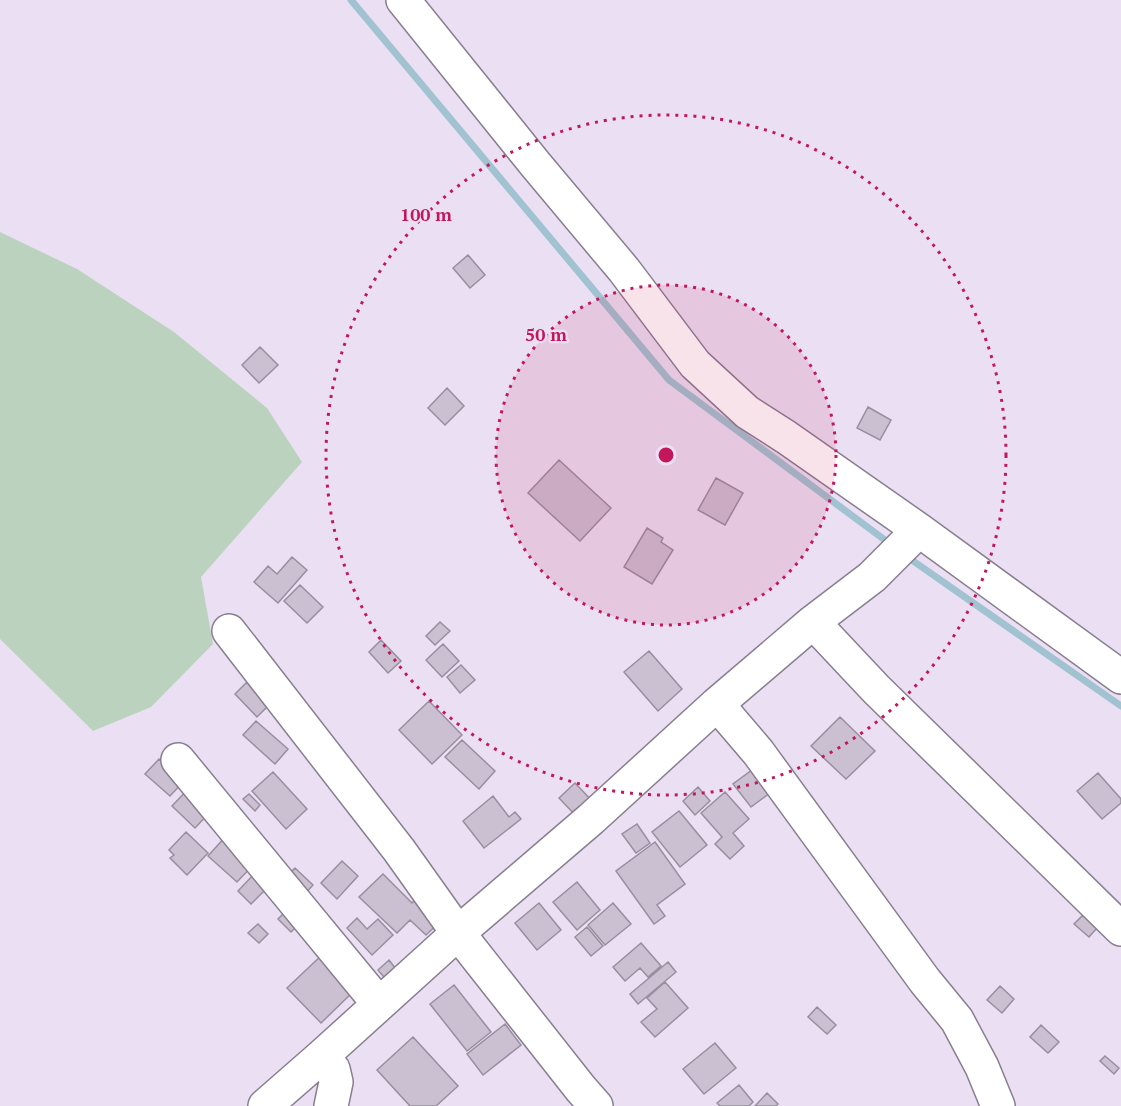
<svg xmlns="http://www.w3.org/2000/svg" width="1121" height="1106" font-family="'PT Serif',serif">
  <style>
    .green { fill: #bbd2bf }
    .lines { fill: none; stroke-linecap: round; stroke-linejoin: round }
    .stream { stroke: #a1c2d0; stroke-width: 7 }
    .building { fill: #cbc0d2; stroke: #988e9f; stroke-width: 1.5 }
    .minor-casing { stroke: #887e8f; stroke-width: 36 }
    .minor { stroke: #fff; stroke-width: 33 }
    .ring { fill: none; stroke: #c2185b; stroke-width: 3; stroke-dasharray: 3 6 }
    .centre { fill: #c2185b; stroke: #ebe0f3; stroke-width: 3 }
    .ring-label { font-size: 18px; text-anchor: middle; font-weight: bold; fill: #c2185b; stroke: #ebe0f3; stroke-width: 4.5; stroke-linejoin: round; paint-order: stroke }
  </style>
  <rect width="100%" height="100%" fill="#ebe0f3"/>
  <path class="green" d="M0 232 77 269 174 332 267 408 302 462 201 577 213 644 151 707 93 731 0 639Z"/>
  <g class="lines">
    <path class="stream" d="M351 0 669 380 893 546
      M906 556 1121 706"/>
  </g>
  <path class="building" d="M468 255 485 275 470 288 453 268Z
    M260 347 278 365 259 383 242 365Z
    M447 388 464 406 445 425 428 408Z
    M868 407 891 420 880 440 857 428Z
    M559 460 611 508 580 541 528 493Z
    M716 478 743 493 725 525 698 510Z
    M647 528 663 538 661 542 673 550 652 584 624 567Z
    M292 557 307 570 278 603 254 582 268 566 277 574Z
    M300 585 323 607 307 623 284 601Z
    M440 622 450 631 435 645 426 636Z
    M381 640 401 661 388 673 369 652Z
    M443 644 459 661 442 677 426 660Z
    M649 651 682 689 658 711 624 672Z
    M461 665 475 680 460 693 447 677Z
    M247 682 269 705 257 717 235 694Z
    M429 701 462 735 432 764 399 730Z
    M840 717 875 751 846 779 811 746Z
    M256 721 288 749 275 764 243 735Z
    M462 740 495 771 479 789 445 757Z
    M159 759 184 781 170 796 145 774Z
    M756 767 774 790 751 807 733 784Z
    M273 772 307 809 286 829 252 791Z
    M1098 773 1121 799V803L1102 819 1077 791Z
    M575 783 595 804 579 819 559 798Z
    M190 787 213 809 195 828 172 806Z
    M698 787 710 801 695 815 683 801Z
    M725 792 749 819 733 833 744 846 730 859 715 844 722 837 701 813Z
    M249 794 260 805 255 811 243 799Z
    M493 796 509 817 515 812 521 819 484 848 463 821Z
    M679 811 707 845 680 867 652 832Z
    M637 824 650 843 636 853 622 834Z
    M186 832 208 853 187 875 170 858 174 855 169 850Z
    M226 836 255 863 237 882 208 856Z
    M655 842 685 884 657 905 665 916 654 924 616 871Z
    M342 861 358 876 337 899 321 883Z
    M295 868 313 885 302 897 284 879Z
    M256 872 270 885 251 904 238 891Z
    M383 874 412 903 420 895 444 918 426 935 410 920 397 933 359 897Z
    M577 882 600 910 577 930 553 902Z
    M539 903 561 930 537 950 515 923Z
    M613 903 631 924 605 945 588 925Z
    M293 904 306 917 291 932 278 919Z
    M1083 915 1097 928 1089 937 1074 924Z
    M357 918 367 929 378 919 393 935 372 955 347 928Z
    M258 924 268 934 259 943 248 933Z
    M587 927 603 946 591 956 575 937Z
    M641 943 661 966 648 977 640 968 625 981 613 967Z
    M324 953 358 987 321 1023 287 988Z
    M389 960 399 973 389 983 378 970Z
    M668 962 676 972 638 1004 630 994Z
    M665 982 688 1008 655 1037 641 1022 657 1009 647 998Z
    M454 985 491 1032 467 1051 430 1004Z
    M1000 986 1014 999 1002 1013 987 1000Z
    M817 1007 836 1025 827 1034 808 1017Z
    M505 1024 521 1045 483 1075 467 1054Z
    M1041 1025 1059 1042 1048 1053 1030 1037Z
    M413 1037 458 1086 436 1106H410L377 1070Z
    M715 1043 736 1068 704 1094 683 1069Z
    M1105 1056 1119 1068 1114 1074 1100 1061Z
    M739 1085 753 1102 749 1106H720L717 1103Z
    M767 1093 778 1104 776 1106H755Z"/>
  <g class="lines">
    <defs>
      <path id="minor" d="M403 0 536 165 624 270 695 364 747 412 786 437 919 530 1121 677
        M813 622 876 689 1121 929
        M229 631 399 850 458 933 581 1089 596 1106
        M717 704 758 752 925 981 957 1020 982 1067 998 1106
        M178 760 379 1004
        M321 1057 333 1069 336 1082 331 1106
        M265 1106 321 1057 458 933 591 819 717 704 813 622 872 577 919 530"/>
    </defs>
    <use href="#minor" class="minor-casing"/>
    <use href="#minor" class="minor"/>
  </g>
  <circle cx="666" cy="455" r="170" fill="#c2185b" fill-opacity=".12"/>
  <g class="ring">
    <circle cx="666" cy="455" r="170"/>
    <circle cx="666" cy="455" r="340"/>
  </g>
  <circle cx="666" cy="455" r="9" class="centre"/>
  <g class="ring-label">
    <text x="426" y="221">100 m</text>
    <text x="546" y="341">50 m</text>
  </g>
</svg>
